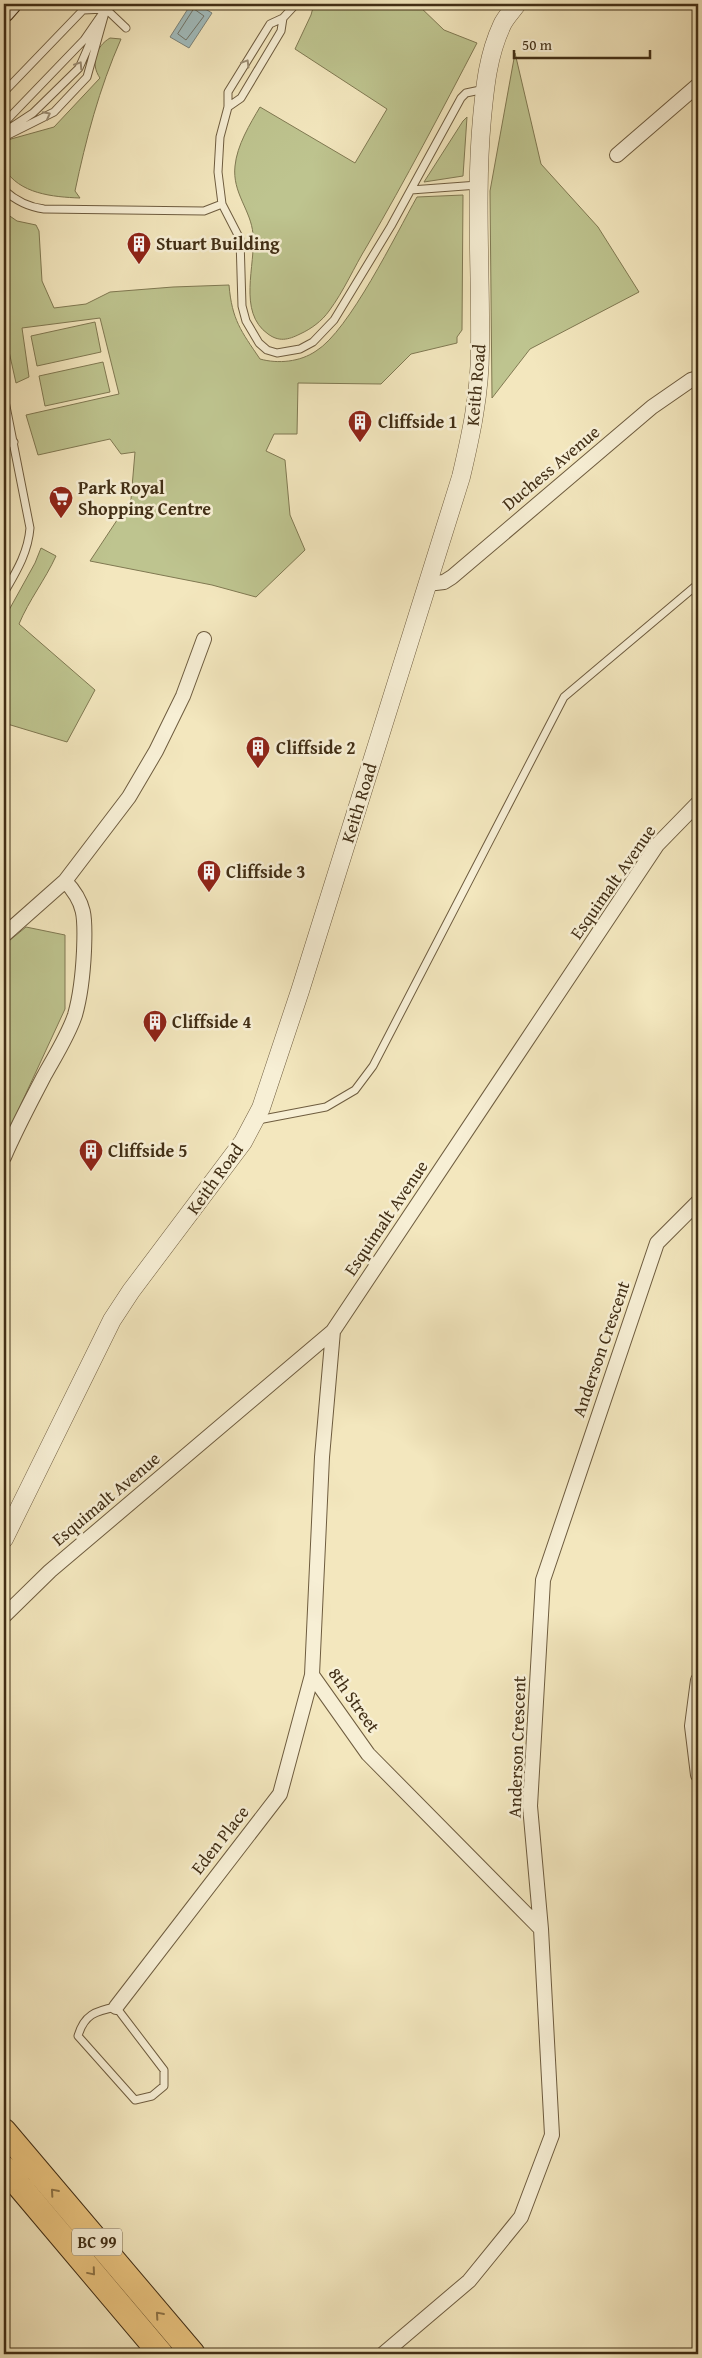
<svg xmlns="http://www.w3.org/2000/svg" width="702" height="2358" font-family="'Gentium Book Plus',serif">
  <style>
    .green { fill: #bec48f; stroke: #807952 }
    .water { fill: #a1bcbd; stroke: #7b837a }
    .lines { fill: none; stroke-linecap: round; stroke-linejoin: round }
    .shore { stroke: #717569; stroke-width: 1 }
    .service-casing { stroke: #6e5c3f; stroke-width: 9 }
    .minor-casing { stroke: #6e5c3f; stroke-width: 16 }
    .tertiary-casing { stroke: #6e5c3f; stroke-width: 19 }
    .secondary-casing { stroke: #412e15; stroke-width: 22 }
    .trunk-casing { stroke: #412e15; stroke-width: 26 }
    .service { stroke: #f7efd5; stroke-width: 7 }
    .minor { stroke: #f7efd5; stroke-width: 14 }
    .tertiary { stroke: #f7efd5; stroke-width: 18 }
    .secondary { stroke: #f7efd5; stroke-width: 20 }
    .trunk { stroke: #eac47f; stroke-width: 24 }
    .oneway { stroke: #9c8e75 }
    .oneway2 { stroke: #8d7245 }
    .labels { text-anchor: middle; stroke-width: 5; stroke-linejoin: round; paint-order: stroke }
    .shield { fill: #f7efd5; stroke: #78684f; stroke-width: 1 }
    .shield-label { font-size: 16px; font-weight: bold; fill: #412e15 }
    .poi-label { font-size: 18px; font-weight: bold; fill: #412e15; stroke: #f7efd5; text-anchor: start }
    .street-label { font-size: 18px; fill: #412e15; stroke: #f7efd5 }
  </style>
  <rect width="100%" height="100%" fill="#f3e7be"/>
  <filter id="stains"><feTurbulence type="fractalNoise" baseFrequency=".004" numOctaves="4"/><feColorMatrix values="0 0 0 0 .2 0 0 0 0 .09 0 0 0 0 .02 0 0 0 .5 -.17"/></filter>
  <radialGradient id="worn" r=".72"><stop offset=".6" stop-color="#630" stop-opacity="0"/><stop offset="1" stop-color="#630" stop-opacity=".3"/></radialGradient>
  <path class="green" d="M314 4H417L444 30 477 43C441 112 406 179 367 246 354 267 344 291 329 311 322 321 311 329 300 334 288 340 279 342 268 334 237 312 256 265 253 234 251 210 232 193 235 166 237 145 250 124 260 107L355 163 387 109 295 49 311 15Z
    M110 38 121 39C99 89 86 139 75 191L80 198C53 197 19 194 4 168 4 157 1 146 11 139L54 127 100 78C90 64 96 46 110 38Z
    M515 53 541 164 598 227 639 292 530 349 492 398 490 191Z
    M467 117 463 176 424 182 463 121Z
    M463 195 462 330 457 337V343L411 354 381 384 298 383 297 434H274L266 451 285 460 290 515 305 550 256 597 212 585 90 561 131 499 135 452 121 454 110 439 38 455 26 415 119 394 100 318 22 328 29 377 16 383 4 329V212L17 221 36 225 39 231 42 281 54 308 86 304 110 292 173 287 229 285C232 320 241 331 260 359 278 364 300 362 316 351 349 331 396 234 417 197Z
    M95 322 101 352 37 366 31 336Z
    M103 362 110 392 45 406 39 376Z
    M41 548 56 556C45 580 29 600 19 624L95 690 67 742 4 723V619L35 563Z
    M26 927 65 935V1009L4 1141V945Z"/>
  <path class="water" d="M191 4H197L212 13 189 48 170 37Z"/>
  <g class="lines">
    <path class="shore" d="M194 9 204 16 186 40 178 34Z"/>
    <defs>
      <path id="service" d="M108 4 106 9 126 28
        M296 4 283 18 270 24 228 92V107L220 137 218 172 222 204 240 239 242 306 246 321 259 343 267 350 277 353 300 349 313 342 334 320 391 226 461 98 466 93 485 89
        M83 10 106 9
        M4 92 83 10 79 4
        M228 107 241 98 281 31 283 18
        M4 123 84 40 102 14
        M4 132 33 113 79 68 97 27
        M4 137 54 112 87 77 106 9
        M4 190C16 201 28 207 44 209L204 211 222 204
        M411 190 478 185
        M4 396 30 528C28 553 16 572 4 593
        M4 445 14 442
        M258 1120 326 1107 355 1090 373 1066 564 697 698 584
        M116 2007 164 2070V2086L152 2096 135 2100 78 2036C84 2015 95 2011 116 2007Z"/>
      <path id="minor" d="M617 155 698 85
        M427 584 444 582 452 577 652 407 691 380 698 378
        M4 935 65 881 129 797 156 751 183 696 204 639
        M4 1157C16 1129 30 1103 44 1076 55 1056 68 1036 75 1015 81 994 83 972 84 951 85 920 87 904 65 881
        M4 1616 50 1571 333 1331 657 845 698 803
        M312 1675 368 1754 541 1929
        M698 1680 692 1726 698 1775
        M116 2007 280 1794 312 1675 322 1457 333 1331
        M383 2354 469 2281 521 2217 552 2135 541 1929 530 1806 543 1580 657 1243 698 1202"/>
      <path id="tertiary" d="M4 1539 112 1320 131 1291 243 1142 261 1108 300 991 461 477C471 435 480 393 480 349 481 272 475 195 482 118 485 86 488 55 502 25 505 18 512 11 517 4"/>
      <path id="secondary" d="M4 12 11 4"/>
      <path id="trunk" d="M4 2131 193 2354
        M4 2168 161 2354"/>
    </defs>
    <use href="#service" class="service-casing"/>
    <use href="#minor" class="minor-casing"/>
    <use href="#tertiary" class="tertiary-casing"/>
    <use href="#secondary" class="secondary-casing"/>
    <use href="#trunk" class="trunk-casing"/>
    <use href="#service" class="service"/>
    <use href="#minor" class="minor"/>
    <use href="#tertiary" class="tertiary"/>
    <use href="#secondary" class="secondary"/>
    <use href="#trunk" class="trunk"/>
  </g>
  <defs><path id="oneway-chevron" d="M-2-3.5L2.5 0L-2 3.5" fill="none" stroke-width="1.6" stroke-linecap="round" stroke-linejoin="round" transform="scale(1.25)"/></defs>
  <g class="oneway">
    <use href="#oneway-chevron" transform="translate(246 63) rotate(-59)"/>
    <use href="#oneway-chevron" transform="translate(79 65) rotate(-57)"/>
    <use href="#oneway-chevron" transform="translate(47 115) rotate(-28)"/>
  </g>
  <g class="oneway2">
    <use href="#oneway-chevron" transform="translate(54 2192) rotate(-131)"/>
    <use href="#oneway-chevron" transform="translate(92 2272) rotate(50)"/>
    <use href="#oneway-chevron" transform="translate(159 2315) rotate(-131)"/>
  </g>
  <defs>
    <symbol id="building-pin" viewBox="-11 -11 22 30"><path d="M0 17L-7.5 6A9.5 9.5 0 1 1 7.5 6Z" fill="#8f2418" stroke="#f7efd5"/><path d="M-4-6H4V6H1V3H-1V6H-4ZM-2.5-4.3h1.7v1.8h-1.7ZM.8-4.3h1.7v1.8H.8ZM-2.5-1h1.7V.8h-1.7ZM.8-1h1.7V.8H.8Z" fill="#fff"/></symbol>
    <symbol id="supermarket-pin" viewBox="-11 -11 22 30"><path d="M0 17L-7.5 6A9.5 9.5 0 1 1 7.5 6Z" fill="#8f2418" stroke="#f7efd5"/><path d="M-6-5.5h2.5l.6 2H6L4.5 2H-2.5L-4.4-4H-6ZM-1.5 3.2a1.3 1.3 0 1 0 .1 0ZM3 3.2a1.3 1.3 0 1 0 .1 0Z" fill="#fff"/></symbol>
  </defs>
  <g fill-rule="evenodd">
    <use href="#building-pin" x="125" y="230" width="28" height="38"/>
    <use href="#building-pin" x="346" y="408" width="28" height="38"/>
    <use href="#supermarket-pin" x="47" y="484" width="28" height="38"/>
    <use href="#building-pin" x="244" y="734" width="28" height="38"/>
    <use href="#building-pin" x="195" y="858" width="28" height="38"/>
    <use href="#building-pin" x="141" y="1008" width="28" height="38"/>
    <use href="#building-pin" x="77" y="1137" width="28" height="38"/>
  </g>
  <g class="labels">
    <rect class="shield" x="72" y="2228.5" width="50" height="27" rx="4"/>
    <g class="shield-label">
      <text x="97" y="2248">BC 99</text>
    </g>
    <g class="poi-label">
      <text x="156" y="250">Stuart Building</text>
      <text x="378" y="428">Cliffside 1</text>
      <text x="78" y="494">Park Royal<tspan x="78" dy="21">Shopping Centre</tspan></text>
      <text x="276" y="754">Cliffside 2</text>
      <text x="226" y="878">Cliffside 3</text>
      <text x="172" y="1028">Cliffside 4</text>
      <text x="108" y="1157">Cliffside 5</text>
    </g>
    <g class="street-label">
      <text transform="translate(476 385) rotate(-85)" y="6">Keith Road</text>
      <text transform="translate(551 468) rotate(-40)" y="6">Duchess Avenue</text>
      <text transform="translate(359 803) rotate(-73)" y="6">Keith Road</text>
      <text transform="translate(613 882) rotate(-55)" y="6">Esquimalt Avenue</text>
      <text transform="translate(215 1179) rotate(-54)" y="6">Keith Road</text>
      <text transform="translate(386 1218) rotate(-56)" y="6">Esquimalt Avenue</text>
      <text transform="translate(601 1349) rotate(-71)" y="6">Anderson Crescent</text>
      <text transform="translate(106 1499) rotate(-40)" y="6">Esquimalt Avenue</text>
      <text transform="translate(354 1700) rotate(55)" y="6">8th Street</text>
      <text transform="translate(517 1747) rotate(-88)" y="6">Anderson Crescent</text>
      <text transform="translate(220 1840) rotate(-52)" y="6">Eden Place</text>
    </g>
  </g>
  <rect width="702" height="2358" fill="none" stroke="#f3e7be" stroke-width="20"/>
  <rect x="5" y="5" width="692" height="2348" fill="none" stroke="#412e15" stroke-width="2.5"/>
  <rect x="10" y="10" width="682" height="2338" fill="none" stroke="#412e15"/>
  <path d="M514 50v8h136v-8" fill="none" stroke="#412e15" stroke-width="2.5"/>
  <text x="522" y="50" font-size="15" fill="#412e15" stroke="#f7efd5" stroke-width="4" paint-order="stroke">50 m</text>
  <rect width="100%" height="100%" filter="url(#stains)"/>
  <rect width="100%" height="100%" fill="url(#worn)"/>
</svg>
